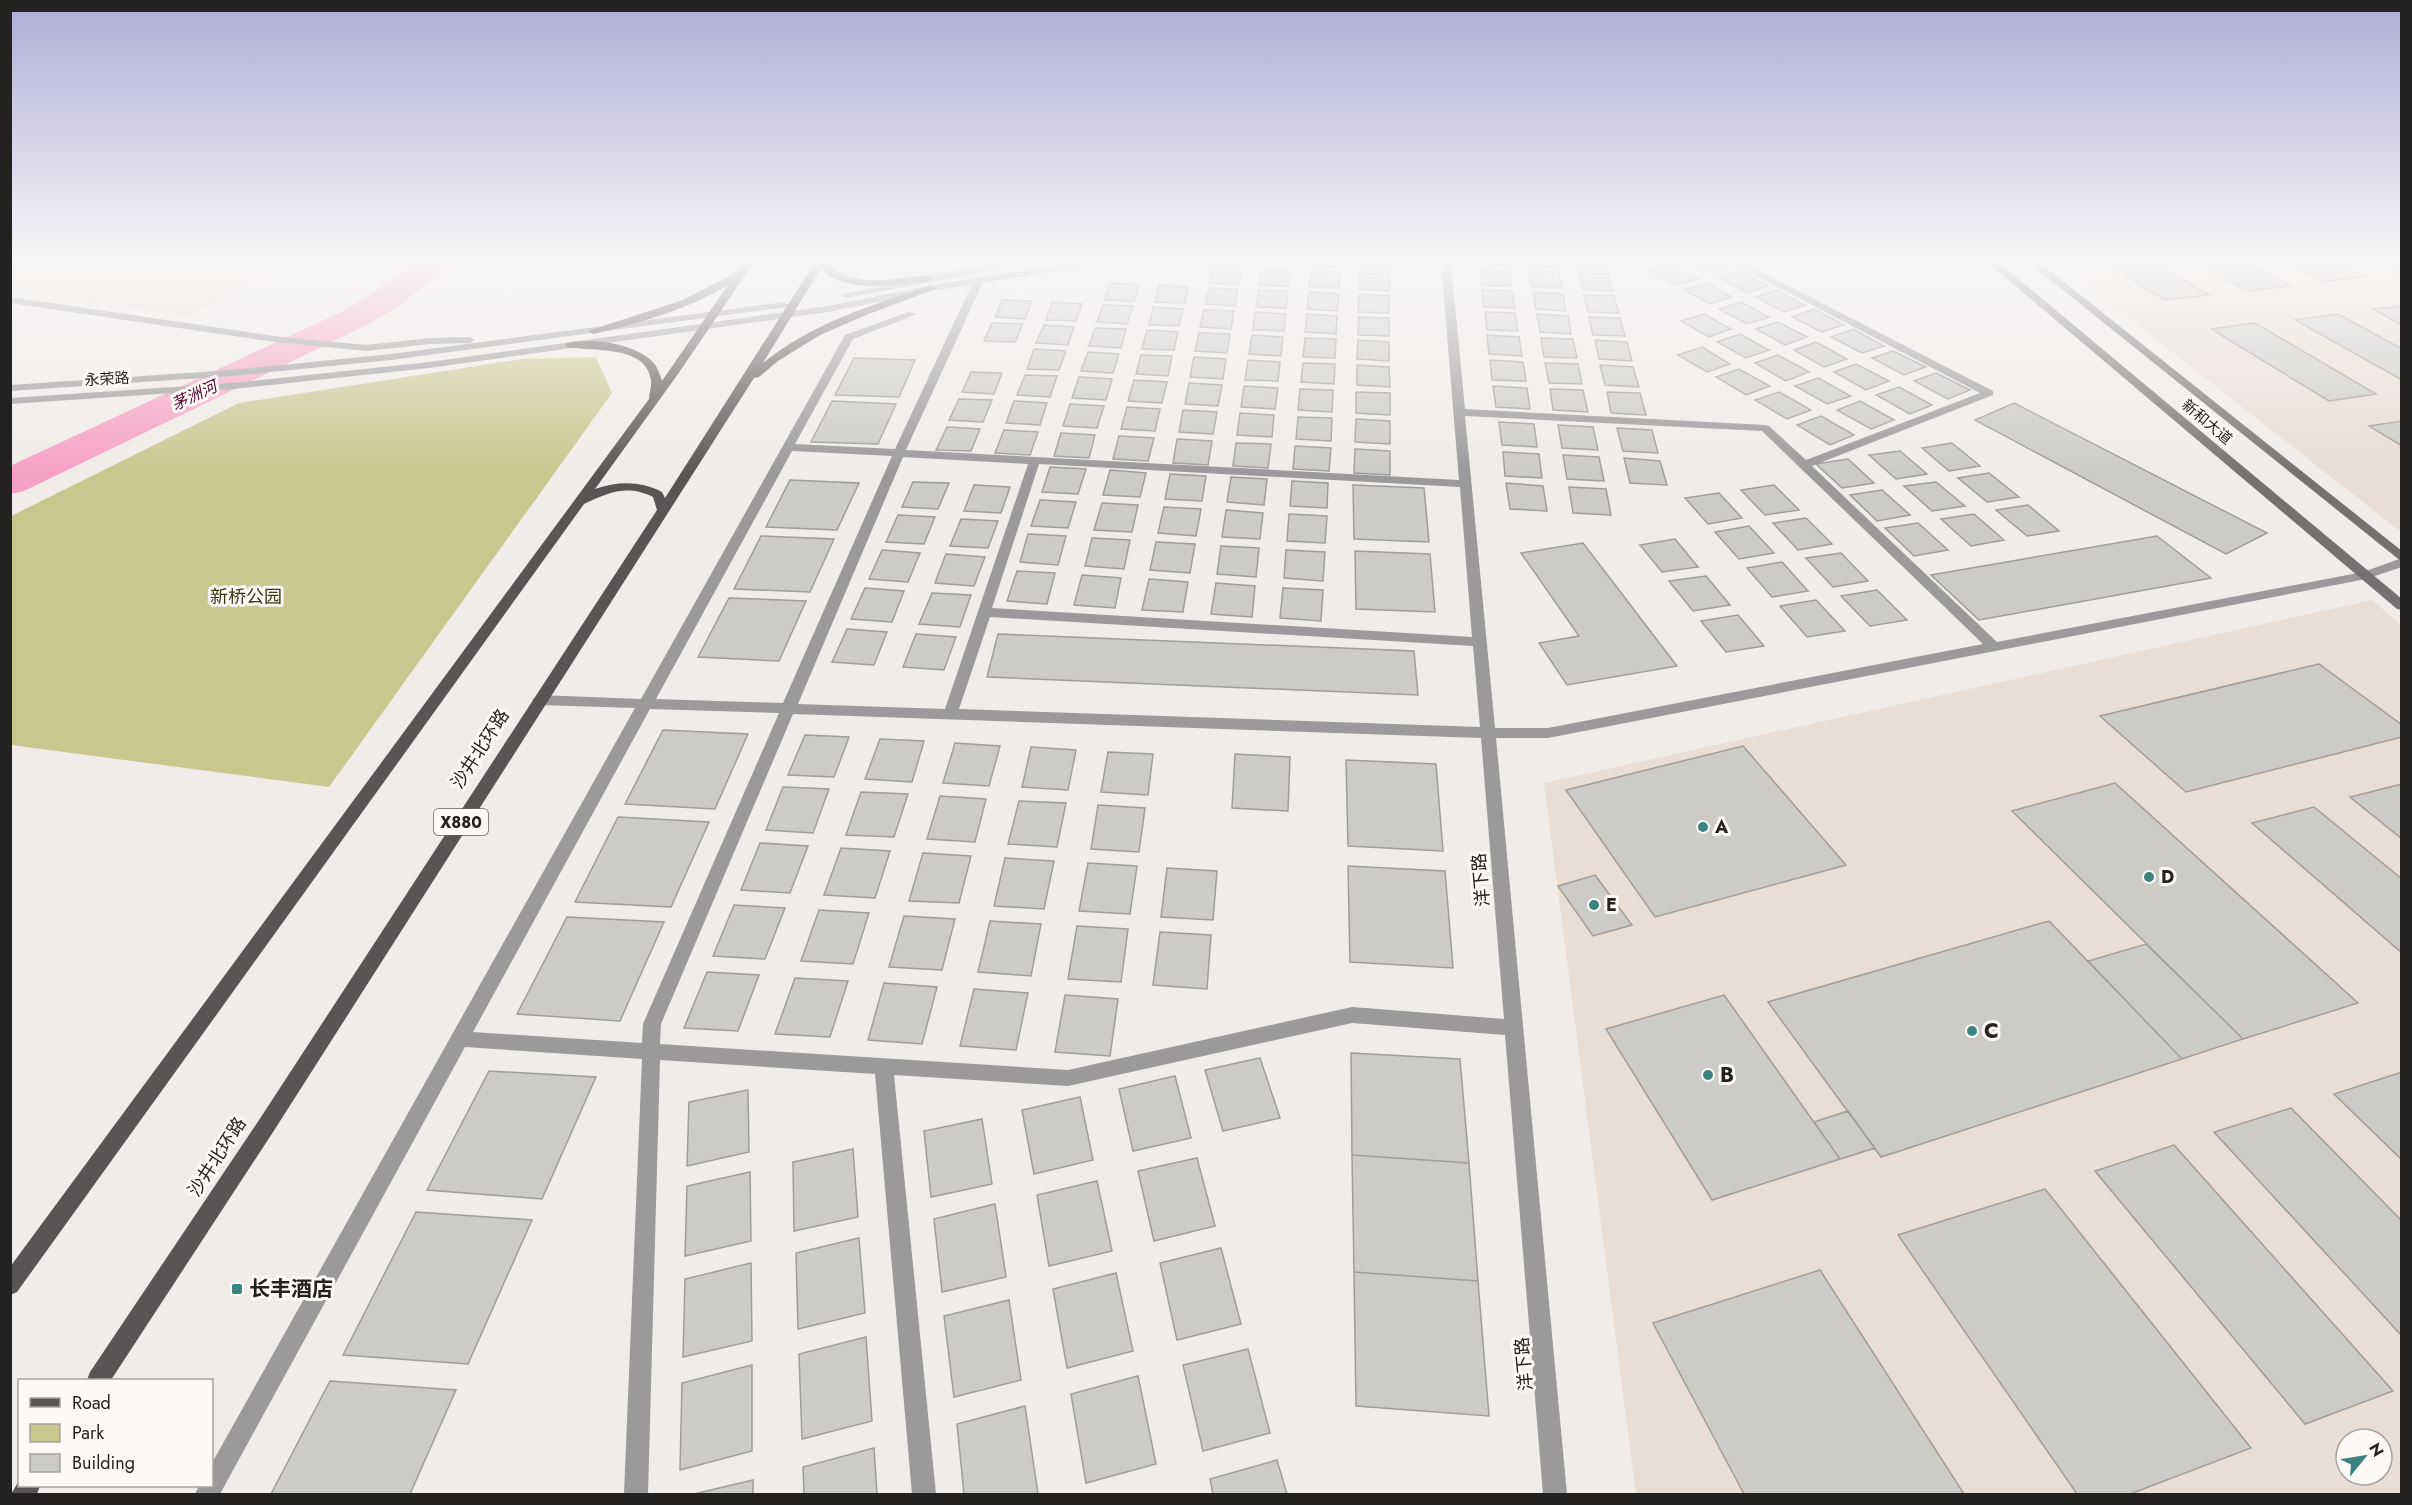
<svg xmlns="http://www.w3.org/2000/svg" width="2412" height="1505" font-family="Jost,'Noto Sans SC',sans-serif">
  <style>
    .built { fill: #e9ddd6; fill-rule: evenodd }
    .green { fill: #c8c78e }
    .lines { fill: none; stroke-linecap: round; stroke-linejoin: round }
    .river { fill: #f6a0c3; fill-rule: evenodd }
    .building { fill: #cdcbc7; stroke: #9f9c99; stroke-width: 1.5 }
    .minor { fill: #9b9999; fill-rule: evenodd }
    .tertiary { fill: #9b9999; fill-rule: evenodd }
    .secondary { fill: #747171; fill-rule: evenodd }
    .primary { fill: #595554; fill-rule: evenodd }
    .poi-dot { fill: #3b8380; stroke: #fdf9f6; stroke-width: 2 }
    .labels { text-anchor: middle; stroke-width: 6; stroke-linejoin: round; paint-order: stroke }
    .far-street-label { font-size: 15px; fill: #242221; stroke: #fdf9f6 }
    .far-water-label { font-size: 16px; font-style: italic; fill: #530730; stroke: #fdf9f6 }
    .shield { fill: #fdf9f6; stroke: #656261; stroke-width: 1.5 }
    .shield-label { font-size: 16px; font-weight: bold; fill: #242221 }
    .park-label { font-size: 18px; fill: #393812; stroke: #fdf9f6 }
    .street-label { font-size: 18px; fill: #242221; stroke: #fdf9f6 }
    .poi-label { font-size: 18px; font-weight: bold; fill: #242221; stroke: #fdf9f6; text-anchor: start }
    .near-poi-label { font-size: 21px; font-weight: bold; fill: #242221; stroke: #fdf9f6; text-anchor: start }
  </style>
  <rect width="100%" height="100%" fill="#f0ece9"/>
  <path class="built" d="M11 262H287L188 316 11 290Z
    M2058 262H2401V532Z
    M2372 600 2402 626 2401 1494H1636L1544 783ZM2346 1439H2382V1475H2346Z"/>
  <path class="green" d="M596 357 612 393 329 787 11 745V516L239 403 522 359Z"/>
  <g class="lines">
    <path class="river" d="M414 262H450L445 269 399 306 365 326 24 491 10 494V466L341 312 375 292Z"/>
  </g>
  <path class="building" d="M1311 262H1340V267L1311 266Z
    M1360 262H1389V270L1360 268Z
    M1479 262H1508V265L1479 264Z
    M1527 262H1556L1558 267 1528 266Z
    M1576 262H1605L1607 270 1578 268Z
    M1689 262H1722L1733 267 1712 274Z
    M2102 262H2153L2209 295 2165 300Z
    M2196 262H2246L2290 286 2247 291Z
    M2286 262H2337L2365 276 2323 282Z
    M2379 262H2402V273Z
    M1672 265 1698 279 1676 285 1650 271Z
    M1213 267 1242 268 1239 284 1210 283Z
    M1261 269 1291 270 1289 286 1259 285Z
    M1480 269 1509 270 1511 286 1482 285Z
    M1311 271 1340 272 1339 288 1309 287Z
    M1529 271 1559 272 1562 288 1532 287Z
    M1741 272 1768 286 1747 293 1720 278Z
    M1360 273 1389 275V291L1359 289Z
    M1579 273 1608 274 1613 291 1583 289Z
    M1110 283 1139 284 1134 301 1104 300Z
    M1706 283 1732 297 1710 304 1684 290Z
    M1159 285 1188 287 1185 303 1155 302Z
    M1209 288 1238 289 1235 306 1205 304Z
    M1259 290 1288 291 1286 308 1256 307Z
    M1482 290 1512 291 1515 308 1484 307Z
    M1777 290 1805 305 1784 312 1756 297Z
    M1309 292 1339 294 1337 311 1307 309Z
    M1533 292 1563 294 1566 311 1536 309Z
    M1359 294 1389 296V313L1358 312Z
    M1584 295 1614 296 1619 313 1588 312Z
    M1002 300 1032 301 1025 319 995 317Z
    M1052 302 1082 304 1076 321 1046 320Z
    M1741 302 1769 317 1747 324 1719 309Z
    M1103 305 1133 306 1127 324 1097 322Z
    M2402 306V325L2373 309Z
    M1153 307 1183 309 1179 326 1149 325Z
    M1814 309 1844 325 1822 332 1792 317Z
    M1204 310 1234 311 1231 329 1200 327Z
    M1255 312 1286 314 1284 331 1253 330Z
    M1485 312 1515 313 1518 331 1487 330Z
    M1307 314 1337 316 1336 334 1305 332Z
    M1537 314 1568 316 1571 334 1540 332Z
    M1704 314 1731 329 1709 337 1681 321Z
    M2338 314 2402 349V380L2295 320Z
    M1359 317 1389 318V336L1358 335Z
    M1589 317 1620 318 1625 336 1593 335Z
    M1778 322 1807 337 1785 345 1756 329Z
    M992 323 1023 324 1015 342 984 341Z
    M2255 323 2376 394 2329 401 2211 329Z
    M1044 325 1074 327 1068 345 1036 343Z
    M1095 328 1126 329 1121 348 1089 346Z
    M1853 329 1884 346 1862 353 1831 337Z
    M1147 330 1178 332 1174 350 1142 349Z
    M1199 333 1230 334 1227 353 1195 351Z
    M1740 334 1769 350 1746 358 1717 342Z
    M1252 335 1283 337 1281 356 1249 354Z
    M1487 335 1519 337 1522 356 1489 354Z
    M1305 338 1336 339 1335 358 1303 357Z
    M1541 338 1573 339 1577 358 1544 357Z
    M1358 340 1389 342V361L1357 359Z
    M1595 340 1627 342 1632 361 1599 359Z
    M1816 342 1847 359 1824 367 1794 350Z
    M1702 347 1730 364 1707 372 1678 355Z
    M1034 349 1066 351 1059 370 1027 369Z
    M1893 351 1926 367 1904 375 1872 358Z
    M1088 352 1119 354 1113 373 1081 371Z
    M1141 355 1172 356 1168 376 1136 374Z
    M1778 355 1809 372 1786 381 1755 363Z
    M1194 357 1226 359 1223 379 1190 377Z
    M854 358 915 360 899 397 835 395Z
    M1248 360 1280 362 1278 381 1245 380Z
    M1490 360 1523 362 1526 381 1492 380Z
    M1303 363 1335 364 1334 384 1301 382Z
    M1545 363 1578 364 1582 384 1549 383Z
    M1856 364 1889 381 1866 390 1834 372Z
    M1357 365 1389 367 1390 387 1357 385Z
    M1600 365 1633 367 1639 387 1605 385Z
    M1739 369 1770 386 1746 395 1716 377Z
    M971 372 1002 373 994 394 962 392Z
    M1936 373 1970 390 1948 399 1914 381Z
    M1025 375 1057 376 1050 397 1017 395Z
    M1079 377 1112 379 1106 400 1072 398Z
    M1818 378 1851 396 1827 404 1795 386Z
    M1134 380 1167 382 1162 403 1128 401Z
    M1189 383 1222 385 1218 406 1185 404Z
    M1244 386 1278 388 1275 409 1241 407Z
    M1493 386 1527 388 1530 409 1496 407Z
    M1899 387 1932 405 1910 414 1876 395Z
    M1300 389 1333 390 1332 412 1298 410Z
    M1550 389 1583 390 1588 412 1553 410Z
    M1356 392 1390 393V415L1356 413Z
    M1607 392 1640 393 1646 415 1611 413Z
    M1779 392 1811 410 1787 419 1755 400Z
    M959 399 992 400 983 422 949 420Z
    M832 401 896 404 878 444 811 442Z
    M1014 401 1047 403 1040 425 1006 423Z
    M1860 401 1894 420 1871 429 1837 410Z
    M2014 403 2267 533 2226 554 1975 420Z
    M1070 404 1104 406 1097 428 1063 426Z
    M1127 407 1160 409 1155 431 1121 429Z
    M1183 410 1217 412 1213 434 1179 432Z
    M1240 413 1274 415 1272 437 1237 435Z
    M1821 416 1854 435 1830 445 1797 425Z
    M1298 417 1332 418 1331 441 1296 439Z
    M1356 419 1390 421V444L1355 442Z
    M2402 421V446L2369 426Z
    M1499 422 1534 424 1537 447 1502 445Z
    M1558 425 1593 427 1598 450 1562 448Z
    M947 427 980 429 971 451 936 450Z
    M1617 428 1652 430 1658 453 1623 451Z
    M1004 430 1038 432 1030 455 995 453Z
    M1061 433 1095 435 1089 458 1054 456Z
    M1119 436 1154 438 1148 461 1113 459Z
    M1177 439 1212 441 1208 465 1173 463Z
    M1236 443 1271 444 1268 468 1233 466Z
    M1952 443 1980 466 1949 471 1922 448Z
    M1295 446 1331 448 1329 471 1293 469Z
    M1355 449 1390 451V475L1354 473Z
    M1900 451 1927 474 1896 479 1869 455Z
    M1503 452 1539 454 1542 478 1505 476Z
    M1563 455 1599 457 1604 481 1567 479Z
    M1624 458 1660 461 1667 485 1630 483Z
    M1848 459 1874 483 1842 488 1816 464Z
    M1050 467 1086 469 1078 494 1042 492Z
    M1110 470 1146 473 1140 497 1103 495Z
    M1989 473 2019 497 1987 502 1958 478Z
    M1170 474 1206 476 1202 501 1165 499Z
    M1231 477 1267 479 1264 505 1227 502Z
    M790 480 859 483 837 530 766 527Z
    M1292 481 1328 483 1327 508 1290 506Z
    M913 482 949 483 938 509 902 507Z
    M1936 482 1965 506 1932 511 1904 486Z
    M1506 483 1543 486 1547 511 1510 509Z
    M974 485 1010 487 1001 513 964 511Z
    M1353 485 1424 488 1429 542 1354 539Z
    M1774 485 1799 510 1765 515 1741 490Z
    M1569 487 1606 489 1611 515 1573 513Z
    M1882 490 1910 515 1877 521 1850 495Z
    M1719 493 1742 518 1708 524 1685 498Z
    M1040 500 1076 502 1068 528 1031 526Z
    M1102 503 1138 505 1132 532 1094 530Z
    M2028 505 2059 531 2027 536 1996 510Z
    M1164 507 1201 509 1196 536 1158 533Z
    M1226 510 1263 513 1260 539 1222 537Z
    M1289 514 1327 516 1325 543 1287 541Z
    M1974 514 2004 540 1971 546 1941 519Z
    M898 515 935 517 924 544 886 542Z
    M1806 518 1832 544 1798 550 1773 523Z
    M961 519 998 521 988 548 950 546Z
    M1918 523 1948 550 1914 556 1885 528Z
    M1749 526 1774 553 1739 559 1715 532Z
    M1028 534 1066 536 1058 565 1020 562Z
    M761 536 834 539 810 592 734 589Z
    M2157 536 2211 578 1979 620 1931 575Z
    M1092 538 1130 540 1124 569 1085 566Z
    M1675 539 1698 567 1662 572 1640 545Z
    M1156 542 1195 544 1190 573 1150 570Z
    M1583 543 1677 666 1567 685 1539 643 1579 636 1521 553Z
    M1221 546 1259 548 1256 577 1217 574Z
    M882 550 920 553 908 582 869 579Z
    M1286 550 1325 552 1323 581 1284 578Z
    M1355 551 1430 554 1435 612 1356 609Z
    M1841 553 1868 581 1833 587 1806 558Z
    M946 554 985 557 974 586 935 583Z
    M1782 562 1808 591 1772 597 1747 568Z
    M1017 571 1055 573 1047 604 1007 601Z
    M1082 575 1121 578 1115 608 1074 605Z
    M1706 576 1730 605 1693 611 1669 581Z
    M1149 579 1188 582 1183 612 1142 610Z
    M1216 583 1255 586 1252 617 1211 614Z
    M865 588 904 591 892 622 851 619Z
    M1283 588 1323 590 1321 621 1280 618Z
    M1877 590 1907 620 1870 626 1841 596Z
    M932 593 971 595 960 627 919 624Z
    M729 598 806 601 779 661 698 657Z
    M1816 600 1845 631 1807 637 1780 606Z
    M1738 615 1764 646 1726 652 1701 621Z
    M847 629 887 632 874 665 832 662Z
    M916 634 956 637 944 670 903 667Z
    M998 634 1414 651 1418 695 987 677Z
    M2319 664 2402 725V737L2186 792 2100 716Z
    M663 730 748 734 715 809 625 804Z
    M805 735 849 737 834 777 788 775Z
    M880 739 924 741 912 782 865 779Z
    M955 743 1000 746 989 786 943 783Z
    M1743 746 1846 865 1655 917 1566 790Z
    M1031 747 1076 750 1068 790 1022 787Z
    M1108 752 1153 754 1148 795 1101 792Z
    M1235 754 1290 757 1288 811 1232 808Z
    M1346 760 1436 764 1443 851 1348 846Z
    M2115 783 2358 1003 2243 1039 2012 811Z
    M2402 784V839L2350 797Z
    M783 787 829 789 813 833 766 830Z
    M861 792 908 794 894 837 846 835Z
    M940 796 986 799 975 842 927 839Z
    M1019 801 1066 803 1057 847 1008 844Z
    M1098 805 1145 808 1139 852 1091 849Z
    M2314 807 2402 879V953L2252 823Z
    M618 817 709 822 671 907 575 902Z
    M760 843 808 846 790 893 741 890Z
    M841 848 890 851 875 898 824 895Z
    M923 853 971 856 959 903 909 901Z
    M1005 858 1054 861 1044 909 994 906Z
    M1088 863 1137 866 1130 914 1079 911Z
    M1348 866 1445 871 1453 968 1350 962Z
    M1167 868 1217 871 1213 920 1161 917Z
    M1595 875 1632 925 1593 936 1558 886Z
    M734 905 785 908 765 959 713 956Z
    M819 910 869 913 853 964 801 961Z
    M904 916 955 919 942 970 889 967Z
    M567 917 664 922 620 1021 517 1014Z
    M990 921 1041 924 1031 976 978 972Z
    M2049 921 2182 1059 1881 1157 1768 1002Z
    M1077 926 1128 929 1121 982 1068 979Z
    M1160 932 1211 935 1207 989 1153 985Z
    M2146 944 2243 1039 2182 1059 2088 961Z
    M707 972 759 975 738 1031 684 1028Z
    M795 978 848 981 830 1037 775 1034Z
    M884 983 937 987 922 1044 868 1040Z
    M974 989 1028 993 1016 1050 960 1046Z
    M1065 995 1118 999 1110 1056 1055 1052Z
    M1724 995 1840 1159 1712 1200 1606 1029Z
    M1351 1053 1460 1059 1469 1163 1352 1155Z
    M1260 1058 1280 1118 1223 1131 1205 1070Z
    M489 1071 596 1077 542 1199 427 1190Z
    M2402 1072V1160L2334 1094Z
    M1175 1076 1191 1138 1133 1151 1119 1089Z
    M748 1090 749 1152 687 1166 689 1102Z
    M1080 1097 1093 1160 1034 1174 1022 1110Z
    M2291 1108 2402 1221V1336L2214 1132Z
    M1848 1111 1875 1148 1840 1159 1814 1122Z
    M982 1119 992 1184 931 1197 924 1131Z
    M2174 1145 2393 1391 2305 1424 2095 1171Z
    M853 1149 858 1217 794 1231 793 1162Z
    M1352 1155 1469 1163 1478 1281 1354 1272Z
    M1197 1158 1215 1226 1154 1241 1138 1171Z
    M750 1172 751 1241 685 1256 687 1186Z
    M1097 1181 1112 1251 1049 1266 1037 1195Z
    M2045 1189 2251 1448 2130 1494H2077L1898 1235Z
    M995 1204 1006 1277 942 1292 934 1219Z
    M416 1212 532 1220 468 1364 343 1355Z
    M859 1238 865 1313 798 1329 796 1253Z
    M1221 1248 1241 1324 1177 1340 1160 1263Z
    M751 1263 752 1341 683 1357 685 1279Z
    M1820 1270 1964 1494H1744L1653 1323Z
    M1354 1272 1478 1281 1489 1416 1356 1406Z
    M1116 1273 1133 1351 1067 1368 1053 1289Z
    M1009 1300 1021 1380 954 1397 944 1316Z
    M866 1337 872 1421 802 1439 799 1354Z
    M1248 1349 1270 1433 1203 1451 1183 1365Z
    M752 1365V1451L680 1470 682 1383Z
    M1138 1376 1156 1464 1086 1483 1071 1394Z
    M330 1381 456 1390 410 1494H271Z
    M1025 1406 1038 1494H964L957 1424Z
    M874 1448 877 1494H804L803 1467Z
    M1277 1460 1287 1494H1213L1210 1479Z
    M753 1480V1494H694Z"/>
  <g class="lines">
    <path class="minor" d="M1441 262H1451L1465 409 1765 425 1769 426 1806 460 1980 393 1730 262H1742L1993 391V395L1812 466 1997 642 2363 572 2402 558V567L2366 579 1548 738H1496L1567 1494H1543L1505 1035 1352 1023 1068 1086 894 1075 936 1494H912L875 1074 660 1060 648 1494H624L642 1059 465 1047 220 1494H195L199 1486H212V1463L635 708 539 705 532 700 539 695 641 699 845 335 908 312 917 314 853 339 795 444 895 449 974 280 979 277 984 280 906 450 1459 480ZM1465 416 1762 431 1983 644 1548 728H1495ZM792 451 892 456 783 703 656 699ZM903 457 1028 464 945 709 798 704ZM1039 464 1460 487 1472 637 992 608ZM990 617 1473 646 1480 727 959 709ZM650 709 779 713 643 1024 642 1043 473 1032ZM793 714 1481 738 1504 1019 1352 1007 1068 1070 660 1044 661 1024Z
      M10 297 281 337 286 340 281 343 10 303Z"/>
    <path class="tertiary" d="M1075 262H1097L1092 265 933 291 828 312 429 368 233 389 10 404V398L233 383 429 362 828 306 933 285Z
      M1002 263 1007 266 1005 268 846 298 841 295 928 275Z
      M784 302 789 305 787 307 391 360 231 376 10 391V385L231 370 391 354Z
      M281 337 366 345 430 338 470 337 475 340 470 343 430 344 366 351 277 342V338Z"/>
    <path class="secondary" d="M1987 262H1998L2402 599V610L2397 609Z
      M2028 262H2039L2402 551V562Z"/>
    <path class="primary" d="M744 262H754L678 374 595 489C619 481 640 481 662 492L665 498 815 262H827C849 290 897 278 928 275L933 278 928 281C898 284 842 295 821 268L763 363C811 324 871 305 930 286L938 288 866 315 820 335 778 361 759 377 754 378 275 1129 111 1380H87L90 1372 261 1117 657 510 653 497C627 484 608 493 584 504L17 1292 10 1295V1267L649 399C649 393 652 386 651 380 646 344 591 352 566 347V343C590 338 627 342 647 357 656 363 659 371 662 381L728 285C687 310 639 323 593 334L588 331 683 300 737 272Z
      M20 1479V1486H40L37 1494H11Z"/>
  </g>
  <linearGradient id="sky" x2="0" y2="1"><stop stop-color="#adacd9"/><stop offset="0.55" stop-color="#f8f6f5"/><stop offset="1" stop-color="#f8f6f5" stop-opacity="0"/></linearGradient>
  <rect width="2412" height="473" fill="url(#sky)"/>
  <g class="poi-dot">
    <circle cx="1703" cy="827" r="6"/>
    <circle cx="2149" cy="877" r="6"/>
    <circle cx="1594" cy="905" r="6"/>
    <circle cx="1972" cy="1031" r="6"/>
    <circle cx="1708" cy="1075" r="6"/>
    <rect x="231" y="1283" width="12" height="12" rx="3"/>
  </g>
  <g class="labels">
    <g class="far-street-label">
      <text transform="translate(107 379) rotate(-3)" y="5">永荣路</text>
      <text transform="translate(2207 422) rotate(40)" y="5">新和大道</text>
    </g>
    <g class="far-water-label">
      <text transform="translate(194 395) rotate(-25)" y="6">茅洲河</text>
    </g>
    <rect class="shield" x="434" y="809" width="54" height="26" rx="4.5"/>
    <g class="shield-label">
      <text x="461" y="828">X880</text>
    </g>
    <g class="park-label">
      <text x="246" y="603">新桥公园</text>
    </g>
    <g class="street-label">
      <text transform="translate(480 749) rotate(-57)" y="6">沙井北环路</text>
      <text transform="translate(1481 880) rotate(-95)" y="6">洋下路</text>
      <text transform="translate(217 1157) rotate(-57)" y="6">沙井北环路</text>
      <text transform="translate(1524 1364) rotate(-95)" y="6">洋下路</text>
    </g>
    <g class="poi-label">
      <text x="1715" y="833">A</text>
      <text x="2161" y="883">D</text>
      <text x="1606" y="911">E</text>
    </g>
    <g class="near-poi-label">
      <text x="1984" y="1038">C</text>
      <text x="1720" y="1082">B</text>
      <text x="249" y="1296">长丰酒店</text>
    </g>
  </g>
  <rect width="2412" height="1505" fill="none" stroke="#242221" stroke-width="24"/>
  <rect x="18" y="1379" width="195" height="108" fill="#fdf9f6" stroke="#a6a3a1" stroke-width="1.5"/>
  <rect x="30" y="1398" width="30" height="9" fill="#595554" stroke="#a6a3a1" stroke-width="1.5"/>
  <text x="72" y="1409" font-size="18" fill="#242221">Road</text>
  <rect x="30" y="1424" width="30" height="18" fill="#c8c78e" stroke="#a6a3a1" stroke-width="1.5"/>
  <text x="72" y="1439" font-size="18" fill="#242221">Park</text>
  <rect x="30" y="1454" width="30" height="18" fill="#cdcbc7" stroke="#a6a3a1" stroke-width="1.5"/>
  <text x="72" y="1469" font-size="18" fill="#242221">Building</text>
  <g transform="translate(2364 1457) rotate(60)"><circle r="28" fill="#fdf9f6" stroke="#a6a3a1" stroke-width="1.5"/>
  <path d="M0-4.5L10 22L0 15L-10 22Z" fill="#3b8380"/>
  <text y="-9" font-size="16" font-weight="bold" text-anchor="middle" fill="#242221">N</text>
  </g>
</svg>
